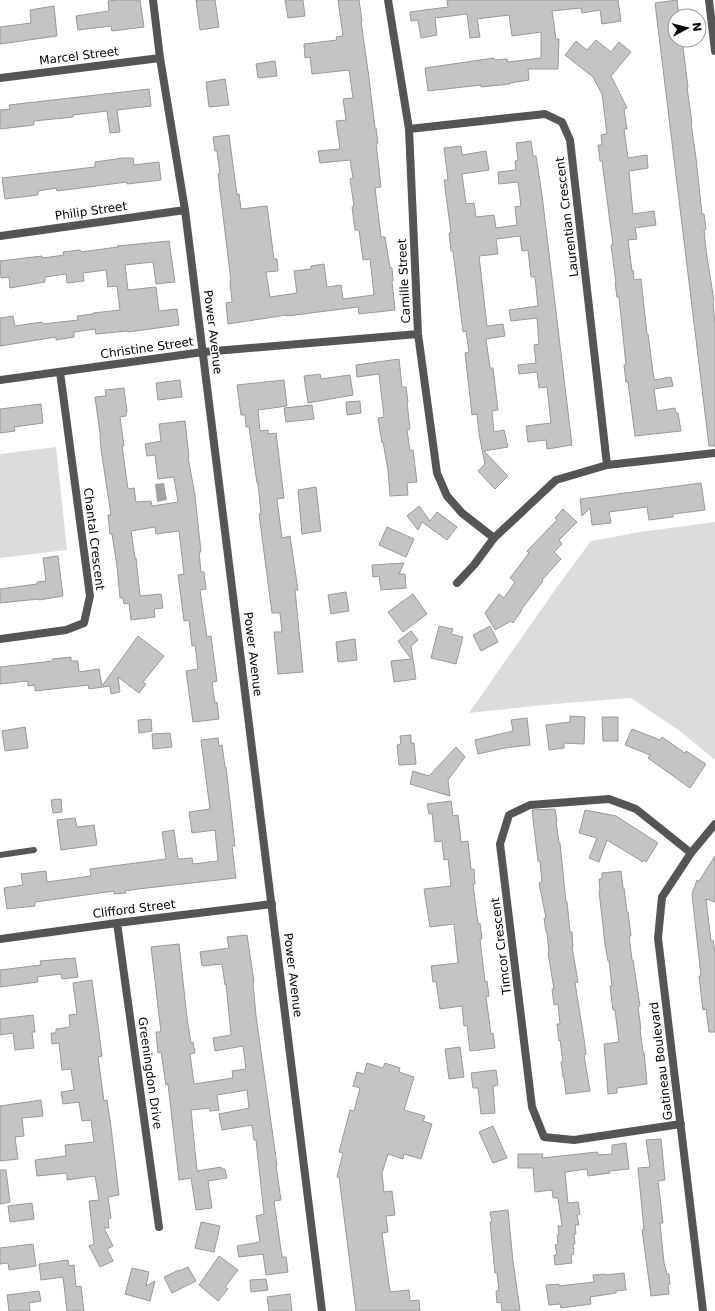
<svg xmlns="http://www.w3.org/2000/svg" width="715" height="1311" font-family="'DejaVu Sans',sans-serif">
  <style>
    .green { fill: #dcdcdc }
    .water { fill: #a3a3a3 }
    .building { fill: #c4c4c4; stroke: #999 }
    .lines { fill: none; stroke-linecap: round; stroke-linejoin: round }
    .lane { stroke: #555; stroke-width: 6 }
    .street { stroke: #555; stroke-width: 8 }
    .labels { text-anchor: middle; stroke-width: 3; stroke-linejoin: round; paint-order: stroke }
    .street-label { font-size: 12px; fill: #000; stroke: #fff }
  </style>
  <rect width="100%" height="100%" fill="#fff"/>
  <path class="green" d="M56 447 67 550 0 558V454Z
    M715 522V760L680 731 631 698 554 704 469 713 557 587 591 541 640 532Z"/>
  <path class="water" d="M164 483 167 500 157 502 155 484Z"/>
  <path class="building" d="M117 0H140L144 27 112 31 111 26 78 30 76 16 109 11 108 1Z
    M196 0H215L219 27 200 30Z
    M285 0H303L305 16 288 18Z
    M338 0H359L362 21H361L369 78 375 128H376L378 143H376L381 187 375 188 381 237H385L390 268H392L393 281H392L395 310 359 314 358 307 287 316V315L228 324 226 303 232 302 230 281H231L218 174H220L217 151H215L213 137 229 135 237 195 239 194 241 209 267 206 274 259H277L278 271 266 272 270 297 297 293 294 271 311 269V266L324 264 327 287 341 285 343 299 374 295 370 259 363 260 359 230H355L352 207 354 206 350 179 353 178 350 160 320 163 318 151 340 149 336 121 346 120 343 99 353 98 349 70 312 74 310 57 305 58 304 44 337 40 336 37 343 36Z
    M447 0H618L621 21 602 24 600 10 582 13 581 8 552 11 556 39H559L558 69H528L529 80 510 83V84L481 87V85L428 91 425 68 494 58V60L507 59 508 62 541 58V32L512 36 509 15 477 19 480 37 470 38 467 14 435 18 437 35 421 38 418 20 411 21 410 12 448 7Z
    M677 0 679 15 675 16V40H682L688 87H687L692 123H691L696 158 702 214H704L706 229 704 230 706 250 714 301 713 302 715 324V446H709L655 3Z
    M54 6 57 36 0 44V27L31 23 30 10Z
    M596 40 611 52 619 42 631 52 611 76 627 108 624 109 627 129H624L628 158 647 155 648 168 629 171 633 214 654 211 656 225 635 228 637 239 628 240 632 271 633 270 634 280 641 279 647 334H648L654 380 671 377 673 386 654 389 657 411 675 408 676 413H678L681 431 635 436 628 382H626L624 365H626L619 297H617L615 283H616L611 245H613L602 161H600L598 145H602L601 135 607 134 602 94 593 77 565 55 576 41 587 50Z
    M275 61 277 76 258 78 256 64Z
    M225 79 229 105 209 107 206 82Z
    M149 89 151 106 117 110 120 132 110 133 107 111 73 115V117L34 121V125L0 129V110L10 109 9 105Z
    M531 141 533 156H536L542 195 572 445 547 449 546 440 528 442 526 426 551 423 547 387 539 388 537 372 519 374 518 365 536 363 534 345 539 344 537 318 511 321 509 310 538 306 535 277H531L528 250 522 251 520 236 496 239 498 254 479 256 487 326 503 324 505 336 486 339 490 368H493L498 410 492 411 494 432 504 430 508 447 484 451 508 476 495 489 478 471 485 464 479 434 477 414 472 415 465 353 469 352 466 331 463 332 453 251H451L449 233H451L444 180H448L444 148 461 146 462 155 486 151 489 170 462 174 466 204 474 203 476 217 494 215 496 228 517 225 515 207 521 206 518 182 499 184 498 172 516 170 515 161 518 160 516 143Z
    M123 158H133L134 165 159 162 161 180 127 184V182L57 191 56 188 38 191V195L5 199 2 178 95 167V162Z
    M169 241 175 282 156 284 153 262 125 265 128 290 156 287 159 311 177 309 179 325 128 332V331L96 334 95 329 74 332V337L56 340V337L0 346V318L13 316 15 326 42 322 43 324 78 320 77 316 93 314V313L120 310 117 286 108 287 106 270 83 273 84 281 67 283 66 274 45 277V282L10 288 9 277 1 278 0 261 42 256 43 258 64 255 63 252 80 250 81 252 118 247 117 246Z
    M399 359 402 387H406L408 402H407L410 429 407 430 410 451 413 450 417 482 407 483 408 495 390 496 388 470 383 442 382 443 378 418 384 417 379 374 357 377 356 365Z
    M320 374 321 379 350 375 353 395 308 403 304 376Z
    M180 380 182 397 158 400 156 383Z
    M284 380 287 406 258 410 260 431 268 430V434L276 433 284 498 277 499 282 538 290 536 298 590H295L303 672 278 674 274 632H282L280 613H272L259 514H261L258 483H257L249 427H246L245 415H241L237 385Z
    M124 388 127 412H126V416L120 417 124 446H122L128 489 134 488 136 502 151 501 152 506 178 502 174 477 158 479 155 455 147 456 145 444 161 441 159 424 185 421 189 457H188L195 496 201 552H199L201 572H204L206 589 200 590 207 637 211 636 217 681 212 682 215 703 217 702 219 719 193 722 186 671 198 669 195 645 192 646 189 620 184 621 178 575 184 574 179 531 156 534 155 527 131 531 135 558H136L140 596 161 594 163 608 154 609 155 617 131 620 129 603 124 604 123 598H120L117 566 112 534H110L108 515H111L101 449 100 433 95 397 106 396 105 390Z
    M360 401 361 413 347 415 346 402Z
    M41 404 43 423 14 427 15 431 0 433V409Z
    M312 405 314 419 286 422 284 408Z
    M701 483 705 510 673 514V517L649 520 647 507 609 512 611 523 592 525 590 508 582 516 580 499Z
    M316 487 321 531 302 534 298 490Z
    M419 506 430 521 437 512 457 527 447 540 422 522 418 530 407 516Z
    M563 509 577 522 559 540 562 544 554 552 561 559 542 580 543 581 521 610H522L513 623 511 621 495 630 485 613 499 594 504 598 515 582 510 578 529 553 527 551 557 520 555 518Z
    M387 527 414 539 406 557 379 545Z
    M58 556 63 596 39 600V599L0 603V589L37 584V582L46 581 43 558Z
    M404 563 399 574H405L406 588 381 590 379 576 373 577 372 565Z
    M346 592 349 611 331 614 328 595Z
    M413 594 427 614 403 632 388 612Z
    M439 626 453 629 451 634 463 637 456 664 431 658Z
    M490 626 498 642 481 651 473 635Z
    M411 631 418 640 411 646 416 679 394 682 391 661 411 659 398 641Z
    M138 636 164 656 143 682 146 684 139 693 118 677 120 692 111 694 110 686 89 689 88 685 35 691V685L28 686V681L0 684V667L53 661 52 659 71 657V661H78L79 672 99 669 102 686Z
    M355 639 357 660 338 662 336 642Z
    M570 716 585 717 584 744 564 743V748L549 750 546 725 570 722Z
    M602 717H618V741H603Z
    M527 718 530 745 505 748 478 754 475 740 513 731 511 720Z
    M151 719 152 731 139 733 138 720Z
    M25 727 28 748 5 751 2 731Z
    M632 729 660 740 662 737 685 753 686 751 706 764 690 788 648 758 650 755 625 745Z
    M170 733 172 747 153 749 152 734Z
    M411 735V743H414L416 764 399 765 397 745 401 744 400 736Z
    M218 738 219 746 222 745 225 767H226L235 846H232L236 878 138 889 125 891 126 893 114 894V891L35 902V906L7 909 4 888 23 885 21 874 46 871 47 882 91 876 90 869 166 859 162 832 174 830 178 859 192 858 193 864 218 861 215 830 192 833 189 812 210 809 201 740Z
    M456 747 465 757 448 780 450 796 410 784 413 771 429 776Z
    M61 799 62 812 53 813 51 800Z
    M451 801 453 816 458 815 461 842 468 841 471 869H474L475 884H473L478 924 480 923 482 939H480L485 982 487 981 489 996 486 997 491 1034 493 1033 495 1048 470 1051 467 1025 464 1026 462 1006 440 1009 436 981 433 982 431 966 458 963 454 924 430 927 424 889 451 886 448 859 444 860 442 841 435 842 432 813 429 814 427 804Z
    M555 809 557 821H556L559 843H560L566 902H567L570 932H572L573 947H572L578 982 575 983 584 1039 586 1054 584 1055 590 1091 566 1094 564 1077H563L561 1062H563L560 1040 559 1041 557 1024H560L558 1004 554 1005 552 989H554L548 953H549L547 932H546L544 918H546L539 883 542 882 540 861H538L532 810Z
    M585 810 616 816 658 843 646 862 644 860 643 862 607 840 599 862 589 858 597 838 579 833Z
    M75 818 77 827 94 825 97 845 61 850 57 820Z
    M715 856V902L706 899 711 941 713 940 715 953V1032H709L706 1009 703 1010 701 994 699 976H701L692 894 697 880 699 881Z
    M621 871 623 888H624L627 912H628L631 936H629L632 960H633L640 1006 638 1007 641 1029H640L643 1052H644L647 1084 617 1088V1093L608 1094 604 1044 619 1042 615 1010H613L610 986H612L609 961H608L605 944 599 891H600L599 879H602V873Z
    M247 935 254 982 253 983 256 1016 277 1165H276L281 1200 274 1201 282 1257H286L288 1272 266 1275 263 1254 239 1257 237 1246 260 1242 256 1216 264 1214 256 1140H254L252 1125 222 1130 219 1114 249 1108 247 1090 217 1095 219 1110 210 1111V1108L191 1110 197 1171 221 1167V1169H225L227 1178 208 1181 212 1208 196 1210 191 1178 179 1180 168 1084 166 1085 161 1052 158 1053 156 1032H161L151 947 179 944 187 1018 191 1043 193 1042 195 1053 190 1054 194 1084 233 1078 232 1071 246 1069 243 1046 215 1051 213 1038 231 1035 226 984 225 985 222 964 202 966 200 952 229 948 227 937Z
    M75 958 78 977 62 979 61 974 37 977 38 982 0 987V970L41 965 40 961Z
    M92 980 102 1056 98 1057 104 1101 107 1100 111 1127 119 1195 108 1197 111 1218 108 1219 109 1228H104L113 1246 107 1249 113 1261 100 1267 89 1246 94 1244 89 1201 99 1200 95 1176 67 1180V1173L37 1176 35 1160 66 1156 65 1145 94 1142 91 1120 82 1121 79 1102 63 1104 61 1092 74 1090 71 1069 62 1070 59 1043 52 1044 51 1033H56V1029L70 1027 69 1015 77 1014 73 983Z
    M33 1015 35 1032H32L34 1048 15 1050 13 1033 0 1035V1019Z
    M460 1047 464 1077 449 1079 445 1049Z
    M367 1063 383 1068 385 1063 400 1068 399 1072 414 1077 404 1110 425 1116 423 1121 432 1124 421 1159 404 1154 403 1159 388 1154 382 1173 384 1192 392 1191 395 1215 386 1216 388 1232 382 1233 390 1292 409 1290 410 1301 419 1300 420 1311H356L339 1177H337L343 1153 339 1152 350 1110 354 1111 360 1088 353 1086 357 1072 364 1074Z
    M496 1070 498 1085 493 1086 495 1113 481 1114 478 1088H473L471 1073Z
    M41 1100 43 1116 22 1118 24 1136 15 1137 18 1159 0 1161V1106Z
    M493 1126 507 1158 493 1163 479 1132Z
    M661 1139 665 1180 658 1181 663 1223H660L664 1263 667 1274H669L670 1284 668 1285 669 1294 651 1296 642 1230H644L638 1168 650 1167 646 1140Z
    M626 1143 629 1169 609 1171 610 1173 588 1176 587 1169 565 1172 568 1203 578 1202 580 1214 577 1215 579 1225H575L576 1234H574L575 1244H573L574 1254 571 1255 572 1263 555 1265 554 1255H557L555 1245 558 1244 557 1235H559L558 1226H562L558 1198H553L552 1190 535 1192 533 1168H518V1154H543L542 1158 597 1152 598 1155 612 1154V1145Z
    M0 1170H6L10 1202 0 1204Z
    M32 1203 34 1219 10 1222 8 1206Z
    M508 1210 513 1261 520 1310 514 1311H502L501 1302 497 1303 496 1291H499L497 1273H495L490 1222H492L490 1212Z
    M201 1222 220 1226 214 1252 195 1248Z
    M33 1244 36 1266 9 1270 8 1263 0 1264V1248Z
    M219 1256 238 1270 225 1287 228 1289 218 1301 199 1285Z
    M68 1260 69 1266 74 1265 76 1287 81 1286 84 1311H67L63 1277 41 1280 39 1264Z
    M188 1267 196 1281 172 1293 164 1277 179 1270V1271Z
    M132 1268 149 1272 146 1286 155 1281 150 1301 125 1294Z
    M624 1273 626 1290 616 1291V1293L590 1297 591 1304 561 1308 560 1304 549 1305 546 1285 559 1284V1286L594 1282 593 1275 605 1274V1275Z
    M266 1279 268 1290 251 1292 250 1280Z
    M39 1291 41 1301 29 1303 30 1311H9L7 1295Z
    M290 1294 292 1311H269L267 1297Z"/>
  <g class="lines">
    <path class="lane" d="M0 855 34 850"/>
    <path class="street" d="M153 0 160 58 185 210 322 1311
      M388 0 409 129 418 334 437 473 447 496 462 513 494 538
      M709 0 715 51
      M0 78 160 58
      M409 129 545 114 562 122 570 140 607 465
      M0 236 185 210
      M0 380 203 352 418 334
      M457 583 474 565 494 538 556 480 607 465 715 453
      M0 639 66 630 84 623 90 596 60 372
      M117 923 159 1227
      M0 939 117 923 272 904
      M681 1124 574 1140 544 1137 532 1107 500 844 509 815 530 805 609 799 636 809 691 853
      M703 1311 658 938 662 897 691 853 715 824"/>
  </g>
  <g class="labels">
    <g class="street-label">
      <text transform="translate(79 56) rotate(-7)" y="4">Marcel Street</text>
      <text transform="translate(91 211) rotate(-8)" y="4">Philip Street</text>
      <text transform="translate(567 217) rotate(-97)" y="4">Laurentian Crescent</text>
      <text transform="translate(404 281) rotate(-93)" y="4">Camille Street</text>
      <text transform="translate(213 332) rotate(83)" y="4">Power Avenue</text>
      <text transform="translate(147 348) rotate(-8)" y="4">Christine Street</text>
      <text transform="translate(94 539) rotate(83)" y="4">Chantal Crescent</text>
      <text transform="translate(253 654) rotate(83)" y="4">Power Avenue</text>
      <text transform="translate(134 909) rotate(-7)" y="4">Clifford Street</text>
      <text transform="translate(501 946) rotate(-97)" y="4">Timcor Crescent</text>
      <text transform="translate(293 975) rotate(83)" y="4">Power Avenue</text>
      <text transform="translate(661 1061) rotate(-97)" y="4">Gatineau Boulevard</text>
      <text transform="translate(150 1073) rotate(82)" y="4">Greeningdon Drive</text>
    </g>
  </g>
  <g transform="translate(687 28) rotate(83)"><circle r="19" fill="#ffffff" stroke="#999999"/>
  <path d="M0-3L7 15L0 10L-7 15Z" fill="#000000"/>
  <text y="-6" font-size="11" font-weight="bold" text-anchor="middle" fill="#000000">N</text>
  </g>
</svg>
